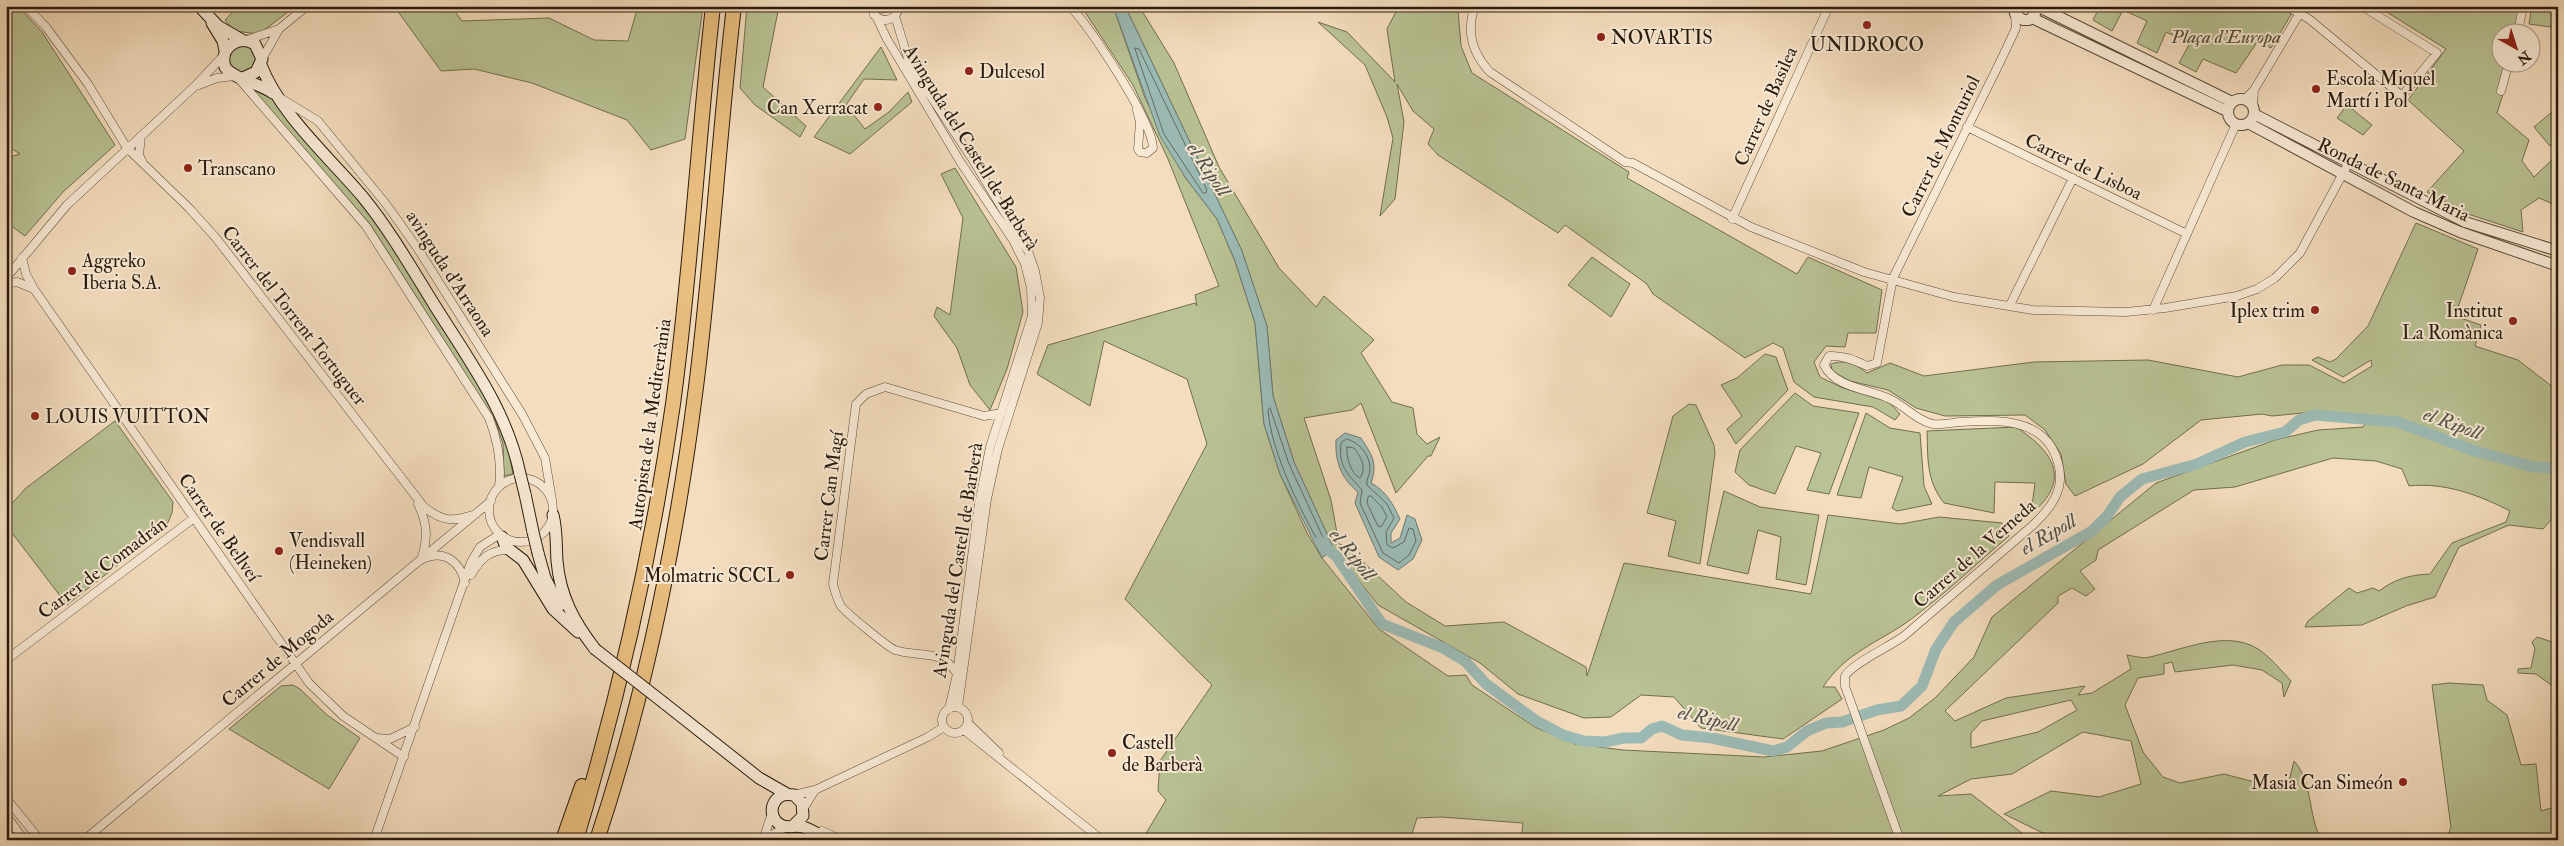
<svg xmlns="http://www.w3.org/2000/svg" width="2564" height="846" font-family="'IM FELL Double Pica',serif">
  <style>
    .green { fill: #b9c294; stroke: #706e50; fill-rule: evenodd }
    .water { fill: #9cbbb6; stroke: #6e7b72 }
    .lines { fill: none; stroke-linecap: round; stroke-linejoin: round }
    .shore { stroke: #626b62; stroke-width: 1 }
    .river { stroke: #9cbbb6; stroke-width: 11 }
    .minor-casing { stroke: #5b4c39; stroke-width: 9 }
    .tertiary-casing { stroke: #5b4c39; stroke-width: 12 }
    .secondary-casing { stroke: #281b0d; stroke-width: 13 }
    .motorway-casing { stroke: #281b0d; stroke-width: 16 }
    .minor { stroke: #f8e9d5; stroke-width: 8 }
    .tertiary { stroke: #f8e9d5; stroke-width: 10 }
    .secondary { stroke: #f8e9d5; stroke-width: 11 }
    .motorway { stroke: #eabe7f; stroke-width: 14 }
    .secondary-bridge-casing { stroke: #281b0d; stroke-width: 13; stroke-linecap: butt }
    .secondary-bridge { stroke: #f8e9d5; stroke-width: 11 }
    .poi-dot { fill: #8f2418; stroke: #f8e9d5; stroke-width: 2 }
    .labels { text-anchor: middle; stroke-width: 4; stroke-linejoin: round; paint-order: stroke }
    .park-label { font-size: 19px; font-style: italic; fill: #544d36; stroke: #f8e9d5 }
    .poi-label { font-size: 19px; fill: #281b0d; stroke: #f8e9d5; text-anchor: start }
    .street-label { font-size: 19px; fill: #281b0d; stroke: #f8e9d5 }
    .water-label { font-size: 20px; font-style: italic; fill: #515348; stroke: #f8e9d5 }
  </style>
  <rect width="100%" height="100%" fill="#f4ddbe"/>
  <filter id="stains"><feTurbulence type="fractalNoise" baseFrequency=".004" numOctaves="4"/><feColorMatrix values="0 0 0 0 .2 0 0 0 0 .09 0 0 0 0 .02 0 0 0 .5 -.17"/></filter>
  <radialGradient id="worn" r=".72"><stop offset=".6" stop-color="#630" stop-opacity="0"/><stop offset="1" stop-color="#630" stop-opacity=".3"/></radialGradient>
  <path class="green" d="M6 6H18L42 32 115 145 63 192 25 236 6 222V158L20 154 6 145Z
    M238 6H296L259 34 234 31 225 20Z
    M394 6H451L462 21 549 18 594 40 628 41 638 6H703L685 139 651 150 627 120 532 83 474 69 441 71Z
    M747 6H779L763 87 806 126 800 137 755 105 740 88Z
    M876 6H893L890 12 880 13Z
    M1081 6H1113L1145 98 1185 177 1217 219 1235 261 1255 323 1264 424 1280 474 1307 533 1322 558 1379 629 1448 676 1466 675 1472 685 1535 727 1575 744 1623 750 1764 757 1822 751 1884 730 1909 718 1935 698 1974 657 1992 617 2156 483 2275 440 2318 430 2363 427 2370 418 2313 412 2272 416 2262 414 2201 420 2143 464 2075 496 2066 484 2061 454 2045 430 2025 415 1945 416 1916 408 1888 390 1850 381 1832 371 1831 364C1845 359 1856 364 1867 373L1890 363 1924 376 2034 362 2148 360 2238 377 2282 365H2309L2344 383 2372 366 2371 360 2343 377 2312 360 2318 357 2330 362 2336 359 2368 326 2416 223 2478 249 2455 316 2481 325 2475 346 2518 360 2558 391V519L2551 520 2543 529 2509 525 2459 547 2435 597 2406 606 2362 625 2305 627 2308 621 2349 588 2357 593 2373 588 2379 591C2395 579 2409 575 2430 574L2452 543 2506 522 2510 511C2479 495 2444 482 2409 486L2402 469 2376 461 2333 458 2235 487 2194 490 2098 550 2096 560 2080 571 2095 589 2086 596 2072 588 2058 596V603L1945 711 1955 721 2006 698 2085 686 2078 695 2092 693 2131 669 2127 655C2134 656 2143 659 2150 657 2181 650 2227 629 2258 649 2270 657 2281 670 2291 681L2284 697 2282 683 2262 670 2233 665 2175 672 2172 662 2164 664V674L2138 678 2125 705 2143 752 2163 777 2180 783 2224 774 2281 789 2289 781 2294 761C2314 783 2307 816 2322 840H2057L2004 814 2051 791 2099 797 2141 784 2131 741 2083 732 2012 774 1971 779 1938 796 1971 794 2031 840H1521L1523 823 1441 817 1417 818 1410 840H1146L1145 835 1166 800 1158 791 1160 761 1212 685 1125 599 1207 444 1187 379 1104 341 1090 406 1037 374 1048 345 1195 303 1197 306 1195 295 1219 286 1168 159 1133 85ZM2071 700 2077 710 2038 732 1971 748V733L1982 721Z
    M1125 6H1139L1174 63 1219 167 1279 268 1316 307 1324 296 1374 340 1361 353 1392 402 1413 408 1417 434 1427 444 1440 437 1431 456H1428L1396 493 1361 403 1352 410 1304 418 1331 500 1339 544 1347 547 1406 602 1445 626 1504 622 1586 667 1587 676 1624 563 1811 594 1828 515 1901 524 1939 517 2002 523 2009 536C1976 564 1944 595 1910 620 1878 643 1846 652 1823 687H1835L1842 699 1783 739 1701 728 1674 697 1641 695 1611 717 1584 718 1518 694 1480 663 1378 605 1334 549 1294 462 1273 396 1267 326 1242 251Z
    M1399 6H1460L1458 10 1461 46 1472 73 1629 172 1627 178 1797 274 1808 257 1882 290 1876 333H1848L1845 347 1826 346 1814 362 1820 377 1843 388 1889 402 1900 414 1895 420 1873 407 1814 397 1794 382 1783 348 1773 343 1745 358 1653 294 1647 284 1565 225 1558 233 1438 155 1428 144 1434 129 1413 111 1397 84 1404 122 1395 199 1380 216 1393 138 1387 117 1365 65 1318 22 1347 32 1395 82 1387 29Z
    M2094 6H2279L2292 13 2271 48 2258 41 2236 73 2203 59 2196 72 2179 63 2190 43 2166 32 2157 53 2137 43 2147 21 2123 10 2112 31 2093 20 2099 8Z
    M2377 6H2511L2518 10 2521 32H2502V62L2513 63 2497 113 2529 140 2522 161 2534 177 2558 154V206L2539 198 2521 210 2523 232 2468 214 2427 192 2464 151 2408 100 2446 49Z
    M2532 6H2558V28L2529 24Z
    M241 41 257 51 255 66 241 74 231 69 226 54Z
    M881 47 897 80 864 79 846 105 865 129 889 112 908 92 912 102 850 154 814 137Z
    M245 83 268 93 374 217 483 388 506 439 513 474 504 476 503 444 495 420 370 224Z
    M2347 105 2372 125 2363 135 2337 118Z
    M2558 107V139L2550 146 2534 127Z
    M955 168 1016 267 1023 312 1007 369 990 410 970 385 957 348 934 316 937 307 950 315 963 218 941 174Z
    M1592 257 1630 284 1611 317 1568 285Z
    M1765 354 1776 357 1788 390 1736 444 1727 429 1742 416 1721 385 1737 378Z
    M1795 393 1813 406 1859 413 1829 494 1807 490 1821 453 1796 446 1775 494 1749 485 1735 472 1740 450Z
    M1689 404 1696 405 1714 445 1715 453 1700 564 1668 556 1676 521 1647 513 1673 416Z
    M1866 413 1890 428 1920 433 1924 486 1932 504 1897 511 1892 508 1903 477 1869 467 1861 498 1837 495Z
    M115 421 173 502 172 513 166 527 67 605 6 525V510L26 488Z
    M2016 427C2054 452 2072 480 2031 514L2035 483 1995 482 1994 513 1944 503C1926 480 1928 459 1927 431Z
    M1724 491 1760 507 1819 515 1806 585 1776 579 1781 537 1758 530 1748 574 1707 565Z
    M2537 637 2558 644V690L2536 674 2518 673V669L2531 668 2535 649 2532 642Z
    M2449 683 2483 685 2487 700 2507 715 2521 765 2536 764 2541 811 2558 806V840H2442L2448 835 2451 827 2432 685Z
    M293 685 300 689 327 715 360 738 329 789 229 729 281 686Z"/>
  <path class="water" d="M1113 6H1125L1242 251 1267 326 1273 396 1294 462 1334 549 1322 558 1280 474 1264 424 1255 323 1235 261 1217 219 1185 177 1160 136Z
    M1345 433 1361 438C1372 455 1378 463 1371 483 1386 491 1393 504 1400 519L1391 533V543L1400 538 1407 515 1415 519 1422 540 1413 559 1398 570 1379 557 1355 503 1358 492C1341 478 1335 462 1336 440Z"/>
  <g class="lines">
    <path class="shore" d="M1135 48 1139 49 1207 190 1206 193H1203L1164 134Z
      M1270 408 1289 464 1327 546 1325 549 1322 548C1301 512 1271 452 1268 410Z
      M1347 439C1360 443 1370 455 1370 469 1370 475 1366 479 1367 485L1387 504 1394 518 1386 532 1387 545 1393 548 1404 542 1409 528 1413 529 1416 541 1409 555 1399 563 1383 553 1360 503 1362 490C1348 474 1338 467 1341 443Z
      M1347 447 1354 448C1361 457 1367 467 1360 478 1351 474 1346 457 1347 447Z
      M1371 496 1382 507 1387 517 1381 527 1378 526 1367 503 1368 497Z"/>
    <path class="river" d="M1320 542 1336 556 1382 624 1443 648 1465 661 1486 684 1535 720 1563 735 1584 741 1605 742 1624 738H1641L1652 729 1662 726 1682 735 1712 738 1773 751 1787 747 1807 731 1826 723 1842 722 1877 710 1901 706 1922 686 1936 649 1954 622 1997 585 2092 531 2107 516 2120 497 2142 479 2197 464 2245 442 2285 432 2299 420 2315 415 2398 422 2475 451 2534 467 2558 468"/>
    <defs>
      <path id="minor" d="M26 6 46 27 88 84 127 148 189 208 216 238 424 507C443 522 453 522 476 514
        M871 6 887 39 961 163 1013 240 1025 264 1031 288 1032 316 990 447 978 509 957 674 949 709
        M1070 6C1091 29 1152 120 1153 148L1147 153 1140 152 1138 149 1140 122 1137 110
        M1475 6C1466 31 1472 53 1490 72L1625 162 1633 163 1751 227 1864 272 1954 297 2033 310 2126 312 2165 308 2237 296 2257 289 2275 278 2300 253 2348 164
        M2286 6 2309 19 2402 96 2437 53 2362 6
        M874 15C885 24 897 20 899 6
        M895 16 910 65 971 157 1028 251 1035 271 1040 298 1038 323 998 449 987 499 958 707
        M2518 32 2523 6
        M247 40 279 29 307 6
        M262 59 279 29
        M239 79 366 226 489 418C498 441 502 463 499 487
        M199 85 217 78 235 76
        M2501 91 2509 62
        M282 99 318 121 386 204 418 249 522 414 545 458 552 500
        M2245 99 2254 90 2304 6
        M2253 106 2254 90
        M1967 127 2187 234
        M141 136 139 155 142 161
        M1732 219 1829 6
        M22 258 26 274 34 289 309 683 343 716 404 757
        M6 278 67 205 195 86 224 55
        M6 284 17 282 34 289
        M2010 305 2073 178
        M2153 310 2236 124
        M489 510a32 32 0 1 1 64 0a32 32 0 1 1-64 0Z
        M418 504C428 525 428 539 421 560
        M425 558C446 550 461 563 465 583
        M471 575C480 559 490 549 510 550
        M6 660 194 518
        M957 674C942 648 921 658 895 650 888 647 846 613 841 606 837 599 835 592 833 584L856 404 866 394 885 387 984 416 1001 413
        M942 720a13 13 0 1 1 26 0a13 13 0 1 1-26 0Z
        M968 723 999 753
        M964 730 1102 840
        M376 738 390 739 415 727
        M794 795 815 790 928 737 944 727
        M6 798 40 840
        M804 808 815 790
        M6 815 24 840
        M822 831 842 840
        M765 838 787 827
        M84 840 491 501
        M374 840 471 562 480 547 500 534
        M763 840 772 813
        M1900 840 1845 686V676C1853 663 1889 647 1904 636L2032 526C2050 509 2066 490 2058 463 2046 417 1998 420 1960 422 1951 423 1941 425 1933 424 1917 421 1905 406 1890 399 1870 389 1835 388 1824 365L1829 356C1843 355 1855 360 1867 366L1877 363 1893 278 2001 60 2016 28 2015 14"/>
      <path id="tertiary" d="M2014 6 2015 14 2023 20H2029L2035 14
        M2037 6 2232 102
        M2032 18 2227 111
        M2228 112a13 13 0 1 1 26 0a13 13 0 1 1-26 0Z
        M2254 114 2465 222 2558 251
        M2248 123 2414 212 2460 232 2558 266"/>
      <path id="secondary" d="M199 6 218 26 242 40
        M212 23 223 41 225 51
        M261 65C280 114 328 156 362 196 390 230 412 269 435 306 469 360 507 411 520 474
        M243 78 256 72 262 59 255 44C238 34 219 48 225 67 233 79 259 83 273 93
        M525 494 533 532
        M553 515C557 530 556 546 557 561 560 596 574 622 595 649
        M502 537 506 547 523 560 553 609 578 632
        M538 553 545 578 559 606
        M664 703 759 778 787 794
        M794 825 803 816 802 803 794 795C788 794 783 794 779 797 768 806 771 821 783 826 790 828 796 825 803 827 812 830 820 835 828 840"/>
      <path id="motorway" d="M563 840 582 786
        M576 840C619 696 652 552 673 404 691 272 698 139 713 6
        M597 840C645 696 677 537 696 387 712 261 719 133 734 6"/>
    </defs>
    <use href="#minor" class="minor-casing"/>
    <use href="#tertiary" class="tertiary-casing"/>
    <use href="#secondary" class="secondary-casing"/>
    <use href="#motorway" class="motorway-casing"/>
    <use href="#minor" class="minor"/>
    <use href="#tertiary" class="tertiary"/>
    <use href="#secondary" class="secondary"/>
    <use href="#motorway" class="motorway"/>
    <defs>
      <path id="secondary-bridge" d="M520 474 525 494
        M533 532 538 553
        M595 649 664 703"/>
    </defs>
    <use href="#secondary-bridge" class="secondary-bridge-casing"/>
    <use href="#secondary-bridge" class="secondary-bridge"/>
  </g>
  <g class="poi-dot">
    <circle cx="1867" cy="25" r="5"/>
    <circle cx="1601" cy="37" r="5"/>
    <circle cx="969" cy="71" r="5"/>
    <circle cx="2316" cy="89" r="5"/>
    <circle cx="878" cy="107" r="5"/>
    <circle cx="188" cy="168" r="5"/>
    <circle cx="72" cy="271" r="5"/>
    <circle cx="2315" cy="310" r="5"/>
    <circle cx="2513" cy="321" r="5"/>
    <circle cx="35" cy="416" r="5"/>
    <circle cx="279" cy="551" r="5"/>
    <circle cx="790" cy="575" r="5"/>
    <circle cx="1112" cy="753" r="5"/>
    <circle cx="2403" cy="782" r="5"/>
  </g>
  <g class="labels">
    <g class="park-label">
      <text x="2226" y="43">Plaça d'Europa</text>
    </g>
    <g class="poi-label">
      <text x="1611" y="44">NOVARTIS</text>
      <text x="1867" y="51" text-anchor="middle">UNIDROCO</text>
      <text x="979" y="78">Dulcesol</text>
      <text x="2326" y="85">Escola Miquel<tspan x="2326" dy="22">Martí i Pol</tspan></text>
      <text x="868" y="114" text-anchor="end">Can Xerracat</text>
      <text x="198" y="175">Transcano</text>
      <text x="82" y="267">Aggreko<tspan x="82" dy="22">Iberia S.A.</tspan></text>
      <text x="2305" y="317" text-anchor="end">Iplex trim</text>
      <text x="2503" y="317" text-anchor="end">Institut<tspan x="2503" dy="22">La Romànica</tspan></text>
      <text x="45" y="423">LOUIS VUITTON</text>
      <text x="289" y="547">Vendisvall<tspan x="289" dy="22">(Heineken)</tspan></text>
      <text x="780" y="582" text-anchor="end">Molmatric SCCL</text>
      <text x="1122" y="749">Castell<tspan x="1122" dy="22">de Barberà</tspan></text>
      <text x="2393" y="789" text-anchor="end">Masia Can Simeón</text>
    </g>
    <g class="street-label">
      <text transform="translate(1765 106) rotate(-66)" y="7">Carrer de Basilea</text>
      <text transform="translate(1940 146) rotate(-64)" y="7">Carrer de Monturiol</text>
      <text transform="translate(972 147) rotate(58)" y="7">Avinguda del Castell de Barberà</text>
      <text transform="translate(2084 166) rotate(26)" y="7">Carrer de Lisboa</text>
      <text transform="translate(2394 179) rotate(26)" y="7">Ronda de Santa Maria</text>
      <text transform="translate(451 273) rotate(57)" y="7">avinguda d'Arraona</text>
      <text transform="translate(295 315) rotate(52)" y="7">Carrer del Torrent Tortuguer</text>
      <text transform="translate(649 424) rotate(-82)" y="7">Autopista de la Mediterrània</text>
      <text transform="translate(828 496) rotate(-83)" y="7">Carrer Can Magí</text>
      <text transform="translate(220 527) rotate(55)" y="7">Carrer de Bellveí</text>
      <text transform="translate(1974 553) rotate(-41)" y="7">Carrer de la Verneda</text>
      <text transform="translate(957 560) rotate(-81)" y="7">Avinguda del Castell de Barberà</text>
      <text transform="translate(102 567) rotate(-37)" y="7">Carrer de Comadrán</text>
      <text transform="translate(277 658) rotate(-40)" y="7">Carrer de Mogoda</text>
    </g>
    <g class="water-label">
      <text transform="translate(1209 169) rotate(56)" y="7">el Ripoll</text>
      <text transform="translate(2453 423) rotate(20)" y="7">el Ripoll</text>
      <text transform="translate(2048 534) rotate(-30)" y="7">el Ripoll</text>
      <text transform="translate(1353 554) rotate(51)" y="7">el Ripoll</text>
      <text transform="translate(1708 718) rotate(13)" y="7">el Ripoll</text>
    </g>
  </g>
  <rect width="2564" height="846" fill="none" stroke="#f4ddbe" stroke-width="25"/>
  <rect x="8" y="8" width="2549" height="831" fill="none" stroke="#281b0d" stroke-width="2.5"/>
  <rect x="12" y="12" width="2539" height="821" fill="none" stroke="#281b0d"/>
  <g transform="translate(2516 48) rotate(141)"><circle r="24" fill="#f8e9d5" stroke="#a59785"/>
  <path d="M0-4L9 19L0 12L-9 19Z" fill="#8f2418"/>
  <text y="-8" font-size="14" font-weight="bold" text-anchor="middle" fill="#281b0d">N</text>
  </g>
  <rect width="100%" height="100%" filter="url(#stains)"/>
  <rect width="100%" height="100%" fill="url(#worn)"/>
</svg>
